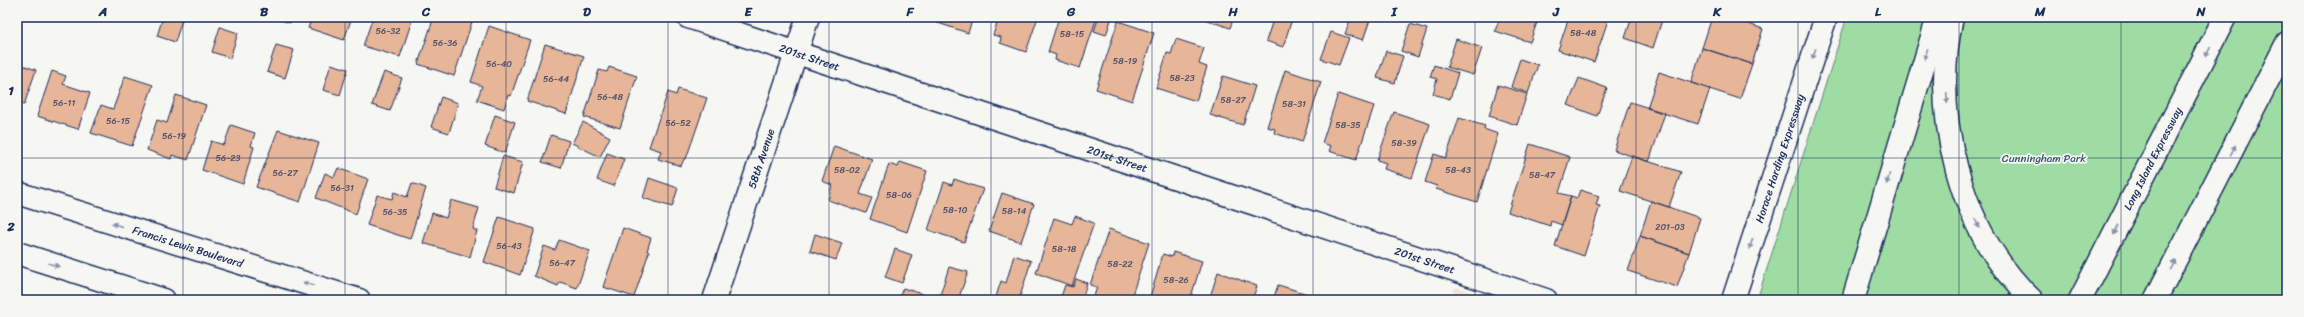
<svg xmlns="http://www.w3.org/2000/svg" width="2304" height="317" font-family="Sriracha,sans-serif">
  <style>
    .built { fill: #f2e2d7 }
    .green { fill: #9fdca3; stroke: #5d8680 }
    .building { fill: #e7b598; stroke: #1b2f5e }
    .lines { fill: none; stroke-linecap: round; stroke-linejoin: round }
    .minor-casing { stroke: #1b2f5e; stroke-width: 25 }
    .primary-casing { stroke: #1b2f5e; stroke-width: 25 }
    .motorway-casing { stroke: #1b2f5e; stroke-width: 25 }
    .minor { stroke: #f6f6f2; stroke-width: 22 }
    .primary { stroke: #f6f6f2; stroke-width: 22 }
    .motorway { stroke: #f6f6f2; stroke-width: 22 }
    .oneway { fill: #8892a8 }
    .grid { fill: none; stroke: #1b2f5e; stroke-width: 1; stroke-opacity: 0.55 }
    .labels { text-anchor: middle; stroke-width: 3.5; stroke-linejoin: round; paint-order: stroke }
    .number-label { font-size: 9px; fill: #4e506c }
    .street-label { font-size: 11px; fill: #1b2f5e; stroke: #f6f6f2 }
    .park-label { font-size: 11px; fill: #3c5a6f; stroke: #f6f6f2 }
    .neatline { fill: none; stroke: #1b2f5e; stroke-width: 1.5 }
    .grid-label { font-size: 13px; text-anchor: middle; font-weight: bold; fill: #1b2f5e }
  </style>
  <rect width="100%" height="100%" fill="#f6f6f2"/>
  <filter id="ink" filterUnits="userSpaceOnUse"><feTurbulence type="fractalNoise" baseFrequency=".025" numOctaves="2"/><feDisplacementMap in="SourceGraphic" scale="8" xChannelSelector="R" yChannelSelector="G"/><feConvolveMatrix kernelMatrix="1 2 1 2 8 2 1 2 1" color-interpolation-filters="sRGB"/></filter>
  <g filter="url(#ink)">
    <path class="built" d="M1455 287 1497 300H1451Z"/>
    <path class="green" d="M1847 17H2287V300H1757Z"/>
    <path class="building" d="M163 17H183L175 42 157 36Z
      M271 17H292L290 23Z
      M312 17H352L344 40 308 28Z
      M373 17H413L400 57 363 46Z
      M434 17 444 19V17H458L472 22 454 76 418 64Z
      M936 17H973L968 33 935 22Z
      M999 17H1038L1026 52 1000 43 1001 37 993 35Z
      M1059 17H1097L1080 68 1055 60 1056 55 1048 52Z
      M1099 17H1112L1106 35 1094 31Z
      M1204 17H1234L1230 28 1204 19Z
      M1274 17 1292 19 1283 47 1266 41Z
      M1351 17H1371L1363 40 1345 34Z
      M1500 17H1539L1530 42 1495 31Z
      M1569 17H1609L1594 62 1558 50Z
      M1632 17H1663L1653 48 1625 38Z
      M1712 17H1729L1763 29 1752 64 1702 48Z
      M1118 21 1154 33 1132 101 1096 89Z
      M1410 24 1427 29 1418 57 1401 51Z
      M489 26 530 40 511 96 508 95 504 109 477 100 482 86 471 82Z
      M220 27 238 33 230 58 212 52Z
      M1331 32 1349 38 1339 65 1321 59Z
      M1176 39 1204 48 1199 64 1207 67 1196 101 1156 88 1167 53 1171 54Z
      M1456 39 1482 48 1473 75 1447 67Z
      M545 44 584 56 566 114 527 101Z
      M276 45 294 50 285 78 267 72Z
      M1702 48 1752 64 1740 99 1691 83Z
      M1386 51 1403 56 1395 83 1377 78Z
      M1520 59 1538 65 1528 93 1511 87Z
      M17 63 36 70 24 105 17 103Z
      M331 64 348 69 340 95 323 90Z
      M1434 65 1458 73 1450 99 1433 94 1437 79 1430 77Z
      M609 67 637 76 620 128 584 117 599 70 607 72Z
      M1285 70 1321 82 1302 142 1274 133 1275 129 1267 127Z
      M52 71 66 76 63 84 90 93 78 129 37 116Z
      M384 72 402 78 390 111 372 105Z
      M1659 72 1710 89 1698 124 1647 108Z
      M125 76 153 85 132 146 91 133 101 105 113 109Z
      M1223 76 1255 86 1243 125 1210 115Z
      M1579 78 1607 88 1597 116 1568 105Z
      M1498 85 1527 94 1517 125 1489 116Z
      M678 89 707 98 686 159H684L681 166 658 159 661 151 649 147 668 92 676 95Z
      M1338 94 1374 106 1356 160 1329 151 1331 146 1322 143Z
      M176 95 206 105 188 160 172 155 171 159 147 150 157 120 167 123Z
      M441 97 458 103 449 133 431 127Z
      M1630 102 1665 113 1649 162 1614 150Z
      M1394 112 1430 124 1412 178 1384 169 1386 163 1377 160Z
      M495 115 515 122 505 153 485 146Z
      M1459 118 1485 126 1484 129 1498 134 1477 202 1436 189 1437 186 1425 182 1434 154 1446 158Z
      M583 122 610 137 600 157 572 143Z
      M231 125 255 133 251 146 254 147 243 184 202 170 211 141 224 145Z
      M278 130 319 143 300 202 256 187Z
      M551 135 569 141 561 168 542 162Z
      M1530 144 1570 157 1559 193 1571 196 1562 225 1551 221 1550 226 1508 212Z
      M834 146 872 159 860 194 872 198 866 213 828 200 832 185 822 181Z
      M607 153 624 159 614 186 597 180Z
      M503 156 523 162 514 193 494 187Z
      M1632 156 1681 172 1669 207 1620 191Z
      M900 162 927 171 907 232 870 219 889 164 898 167Z
      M338 168 368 179 356 214 316 198 325 173 334 177Z
      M649 178 678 188 672 207 643 198Z
      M954 179 983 189 964 242 928 230 944 182 952 185Z
      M412 183 426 188 410 239 367 225 377 195 392 199 394 192 407 197Z
      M1580 190 1599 196 1596 205 1600 206 1584 256 1555 246 1571 196 1577 198Z
      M1002 193 1034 204 1021 242 989 231Z
      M451 200 479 208 473 229 477 231 470 257 423 243 432 213 446 218Z
      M1651 201 1700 218 1689 253 1640 236Z
      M1075 216 1094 223 1072 286 1036 273 1054 218 1072 224Z
      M499 217 535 229 520 275 484 262Z
      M623 228 651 238 647 251 649 252 634 297 603 287Z
      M1109 229 1149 243 1131 298 1126 297 1125 300 1093 299 1097 287 1090 285Z
      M815 234 842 243 836 260 810 251Z
      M1640 236 1689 253 1677 287 1628 271Z
      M559 240 590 251 577 288 560 282 558 286 534 276 544 246 555 250Z
      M895 249 912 255 902 283 885 277Z
      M1173 252 1202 261 1190 300H1149L1163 254 1172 257Z
      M1014 255 1031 261 1019 300H995L1001 281 1006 283Z
      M949 267 968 272 958 300 940 295Z
      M1218 272 1257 286 1252 300H1209Z
      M1076 279 1087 283 1082 300H1060L1065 285 1073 287Z
      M1278 285 1311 295 1309 300H1273Z
      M903 288 922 294 920 300H898Z"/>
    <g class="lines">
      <defs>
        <g id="minor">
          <path id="s1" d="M688 17 1546 300"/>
          <path id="s2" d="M714 300 808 17"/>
        </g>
        <g id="primary">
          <path id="s3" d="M17 193 359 300"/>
          <path d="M17 253 164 300"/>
          <path id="s4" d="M1733 300 1826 17"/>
        </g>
        <g id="motorway">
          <path d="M1952 17C1931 115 1959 230 2032 300"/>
          <path d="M1853 300 1938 17"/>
          <path id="s5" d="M2080 300 2225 17"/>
          <path d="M2155 300 2287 43"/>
        </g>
      </defs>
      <use href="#minor" class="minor-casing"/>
      <use href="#primary" class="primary-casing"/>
      <use href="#motorway" class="motorway-casing"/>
      <use href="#minor" class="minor"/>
      <use href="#primary" class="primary"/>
      <use href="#motorway" class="motorway"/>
    </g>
    <defs><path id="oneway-solid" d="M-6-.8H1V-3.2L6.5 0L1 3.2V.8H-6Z"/></defs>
    <g class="oneway">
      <use href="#oneway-solid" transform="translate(2208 52) rotate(117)"/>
      <use href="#oneway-solid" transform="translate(1814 54) rotate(108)"/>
      <use href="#oneway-solid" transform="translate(1926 54) rotate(107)"/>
      <use href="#oneway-solid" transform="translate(1947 98) rotate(87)"/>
      <use href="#oneway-solid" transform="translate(2233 150) rotate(-63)"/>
      <use href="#oneway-solid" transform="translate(1888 179) rotate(107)"/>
      <use href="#oneway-solid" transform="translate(1977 223) rotate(65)"/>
      <use href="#oneway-solid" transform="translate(117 225) rotate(-163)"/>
      <use href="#oneway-solid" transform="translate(2116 230) rotate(117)"/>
      <use href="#oneway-solid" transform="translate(1751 244) rotate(108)"/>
      <use href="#oneway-solid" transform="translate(54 265) rotate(18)"/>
      <use href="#oneway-solid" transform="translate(2173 265) rotate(-63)"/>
      <use href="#oneway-solid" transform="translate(308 284) rotate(-163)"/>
    </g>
  </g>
  <path class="grid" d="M183 17V300M345 17V300M506 17V300M668 17V300M829 17V300M991 17V300M1152 17V300M1313 17V300M1475 17V300M1636 17V300M1798 17V300M1959 17V300M2121 17V300M17 158H2287"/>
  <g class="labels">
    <g class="number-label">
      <text x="388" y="34">56-32</text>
      <text x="1583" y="36">58-48</text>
      <text x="1072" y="37">58-15</text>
      <text x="445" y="46">56-36</text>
      <text x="1125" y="64">58-19</text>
      <text x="499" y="67">56-40</text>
      <text x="1182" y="81">58-23</text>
      <text x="556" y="82">56-44</text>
      <text x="610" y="100">56-48</text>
      <text x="1233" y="103">58-27</text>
      <text x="64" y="106">56-11</text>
      <text x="1294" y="107">58-31</text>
      <text x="118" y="124">56-15</text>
      <text x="678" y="126">56-52</text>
      <text x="1348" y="128">58-35</text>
      <text x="174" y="139">56-19</text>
      <text x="1404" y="146">58-39</text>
      <text x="228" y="161">56-23</text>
      <text x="847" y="173">58-02</text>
      <text x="1458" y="173">58-43</text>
      <text x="285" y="176">56-27</text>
      <text x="1542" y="178">58-47</text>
      <text x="342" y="191">56-31</text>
      <text x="899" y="198">58-06</text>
      <text x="955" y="213">58-10</text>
      <text x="1014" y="214">58-14</text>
      <text x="395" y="215">56-35</text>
      <text x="1670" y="230">201-03</text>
      <text x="509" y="249">56-43</text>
      <text x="1064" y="252">58-18</text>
      <text x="562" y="266">56-47</text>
      <text x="1120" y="267">58-22</text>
      <text x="1176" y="283">58-26</text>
    </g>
    <g class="street-label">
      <text dy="4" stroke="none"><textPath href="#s1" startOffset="128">201st Street</textPath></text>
      <text dy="4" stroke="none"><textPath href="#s1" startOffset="452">201st Street</textPath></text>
      <text dy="4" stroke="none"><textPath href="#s4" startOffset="149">Horace Harding Expressway</textPath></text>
      <text dy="4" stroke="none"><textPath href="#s2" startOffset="149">58th Avenue</textPath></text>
      <text dy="4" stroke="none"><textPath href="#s5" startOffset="159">Long Island Expressway</textPath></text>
      <text dy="4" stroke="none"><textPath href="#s3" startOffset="179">Francis Lewis Boulevard</textPath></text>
      <text dy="4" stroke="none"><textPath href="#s1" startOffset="776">201st Street</textPath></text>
    </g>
    <g class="park-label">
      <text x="2044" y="162">Cunningham Park</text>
    </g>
  </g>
  <rect width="2304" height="317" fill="none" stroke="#f6f6f2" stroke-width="44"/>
  <rect x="22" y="22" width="2260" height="273" class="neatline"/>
  <g class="grid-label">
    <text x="103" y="16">A</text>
    <text x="264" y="16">B</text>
    <text x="426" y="16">C</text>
    <text x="587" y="16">D</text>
    <text x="748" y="16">E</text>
    <text x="910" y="16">F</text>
    <text x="1071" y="16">G</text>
    <text x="1233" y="16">H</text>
    <text x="1394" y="16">I</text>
    <text x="1556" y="16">J</text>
    <text x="1717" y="16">K</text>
    <text x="1878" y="16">L</text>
    <text x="2040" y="16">M</text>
    <text x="2201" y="16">N</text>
    <text x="11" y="95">1</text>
    <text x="11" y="231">2</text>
  </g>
</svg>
